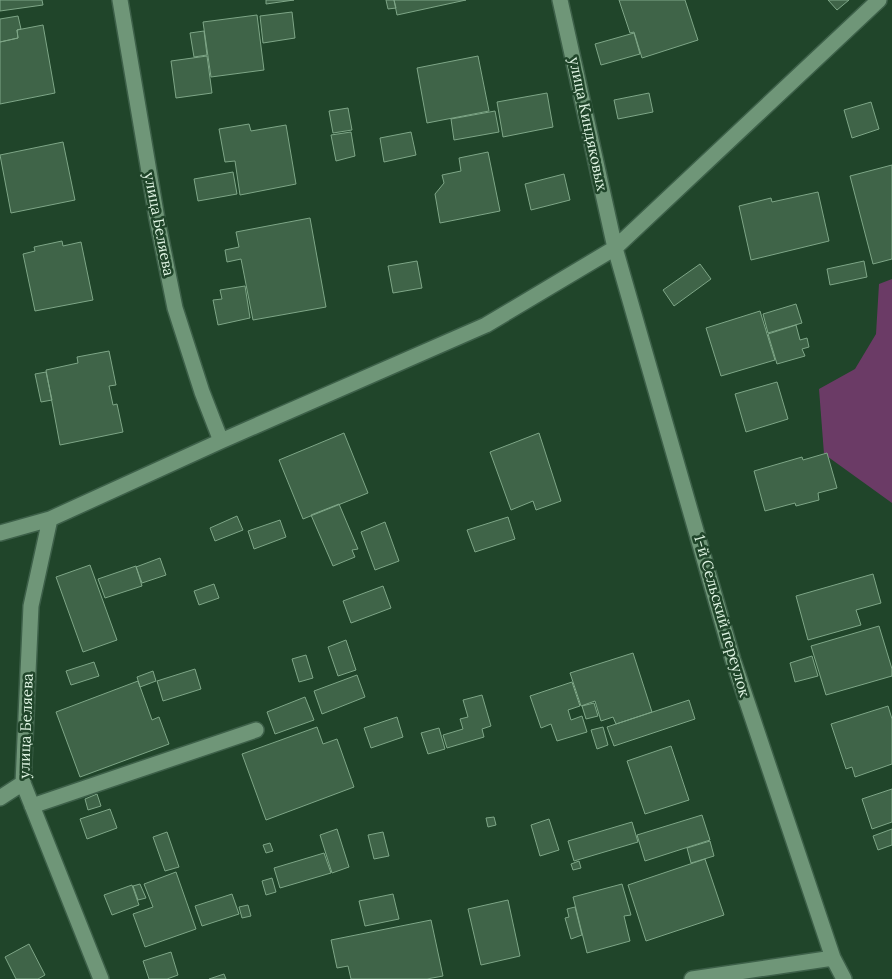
<svg xmlns="http://www.w3.org/2000/svg" width="892" height="979" font-family="Lora,serif">
  <style>
    .green { fill: #6b3b66 }
    .building { fill: #3f6448; stroke: #7ea687 }
    .lines { fill: none; stroke-linecap: round; stroke-linejoin: round }
    .minor-casing { stroke: #3d6049; stroke-width: 18 }
    .minor { stroke: #6f9678; stroke-width: 15 }
    .labels { text-anchor: middle; stroke-width: 5; stroke-linejoin: round; paint-order: stroke }
    .street-label { font-size: 15px; fill: #e0f5e4; stroke: #20452a }
  </style>
  <rect width="100%" height="100%" fill="#20452a"/>
  <path class="green" d="M892 279V503L824 454 819 389 855 369 876 334 879 284Z"/>
  <path class="building" d="M0 0H42L43 5 0 11Z
    M266 0H294L266 4Z
    M386 0H394L396 8 388 9Z
    M394 0H466L397 15Z
    M619 0H685L698 40 642 58 634 32 630 33Z
    M828 0H849L837 10Z
    M292 12 295 38 263 43 260 16Z
    M257 15 264 70 211 77 203 22Z
    M18 16 21 29 17 30 18 38 0 42V19Z
    M43 25 55 93 0 104V42L18 38 17 30Z
    M204 31 207 55 194 57 190 33Z
    M634 33 640 54 601 65 595 44Z
    M207 56 212 93 176 98 171 61Z
    M478 56 489 111 427 123 417 68Z
    M547 93 553 127 503 137 497 102Z
    M649 93 653 112 618 119 614 100Z
    M871 102 879 129 852 138 844 110Z
    M348 108 352 130 333 133 329 111Z
    M495 111 499 132 454 140 451 119Z
    M249 124 251 131 286 125 296 184 240 195 235 161 225 162 219 129Z
    M351 132 355 156 336 161 331 135Z
    M411 132 416 155 384 162 380 138Z
    M63 142 75 200 11 213 0 155Z
    M488 152 500 211 440 223 435 194 444 183 442 175 461 171 459 158Z
    M892 165V259L873 264 850 176Z
    M233 172 237 194 198 201 194 179Z
    M564 174 570 200 531 210 525 184Z
    M818 192 829 241 751 260 739 206 771 198 772 202Z
    M310 218 326 307 253 320 241 259 227 262 225 250 239 247 236 232Z
    M62 241 63 246 81 242 93 300 35 311 23 254 35 251 34 247Z
    M417 261 422 288 393 293 388 266Z
    M864 261 867 277 830 285 827 269Z
    M700 264 711 279 674 306 663 290Z
    M245 286 250 318 218 325 213 300 222 299 220 290Z
    M796 304 802 323 768 333 763 314Z
    M760 311 775 360 721 376 706 328Z
    M796 325 800 340 807 338 809 347 802 349 805 356 777 364 768 334Z
    M109 351 116 385 109 386 113 405 117 404 123 432 60 445 46 370 78 363 77 357Z
    M46 372 52 400 41 402 35 374Z
    M777 382 788 419 746 432 735 394Z
    M344 433 368 493 303 519 279 460Z
    M539 433 561 501 536 510 533 501 511 510 490 452Z
    M827 453 837 488 818 493 819 500 796 506 795 503 765 511 754 471 802 457 803 460Z
    M339 504 358 549 352 550 355 557 333 566 311 515Z
    M237 516 243 530 215 541 210 528Z
    M508 517 515 539 475 552 467 530Z
    M280 520 286 537 254 549 248 531Z
    M385 522 399 561 375 570 361 532Z
    M160 558 166 575 142 583 136 567Z
    M90 565 117 640 83 652 56 577Z
    M136 566 142 586 105 598 98 579Z
    M873 574 881 603 856 610 861 625 808 640 796 596Z
    M214 584 219 598 199 605 194 591Z
    M383 586 391 608 351 623 343 601Z
    M879 626 892 669V676L826 695 811 646Z
    M346 640 356 670 338 676 328 647Z
    M633 653 652 712 616 724 613 717 601 721 595 701 581 706 570 673Z
    M306 655 313 678 299 682 292 659Z
    M812 656 818 676 795 682 790 663Z
    M94 662 99 676 71 685 66 671Z
    M195 669 201 689 163 701 157 681Z
    M153 671 156 681 140 687 137 677Z
    M357 675 365 697 322 714 314 691Z
    M138 681 152 720 159 717 169 744 80 777 56 712Z
    M572 682 580 706 568 710 571 720 582 716 587 732 557 741 551 724 541 728 530 696Z
    M482 695 491 726 482 729 484 737 447 748 443 735 463 729 460 719 468 717 463 700Z
    M305 697 314 720 275 734 267 712Z
    M689 700 695 719 614 746 607 727Z
    M594 703 598 716 586 719 582 706Z
    M888 706 892 719V764L855 777 852 767 846 769 831 724Z
    M397 717 403 737 371 748 364 728Z
    M317 727 323 744 337 739 354 787 266 820 242 754Z
    M603 727 608 745 597 749 591 730Z
    M439 728 445 749 428 754 421 733Z
    M671 746 689 800 645 814 627 761Z
    M892 789V822L872 829 862 799Z
    M97 794 101 806 88 810 85 799Z
    M110 809 117 828 87 839 80 819Z
    M702 815 710 840 645 861 637 835Z
    M494 817 496 825 488 827 486 818Z
    M549 819 559 850 540 856 531 825Z
    M632 822 638 842 574 861 568 841Z
    M337 829 349 867 332 873 320 835Z
    M892 829V845L878 850 873 836Z
    M167 832 179 867 165 871 153 837Z
    M383 832 389 856 374 859 368 835Z
    M710 841 714 856 691 863 687 848Z
    M270 843 273 851 266 853 263 845Z
    M324 853 331 873 280 888 274 868Z
    M705 859 724 915 646 941 628 885Z
    M579 861 581 868 573 870 571 864Z
    M176 872 196 929 145 947 133 914 153 907 144 884Z
    M272 878 276 892 266 895 262 881Z
    M140 884 146 898 138 900 133 886Z
    M622 884 631 915 624 916 630 941 587 953 573 897Z
    M132 885 139 905 112 915 104 895Z
    M232 894 239 914 202 926 195 906Z
    M393 894 399 919 365 926 359 901Z
    M508 900 520 956 481 965 468 909Z
    M248 905 251 916 242 918 239 907Z
    M575 907 582 935 571 939 565 918 569 917 567 909Z
    M431 920 443 976 427 979H351L348 966 337 968 331 940Z
    M29 944 45 975 38 979H16L5 957Z
    M171 952 178 975 167 979H149L143 961Z
    M224 974 226 979H209Z"/>
  <g class="lines">
    <defs>
      <path id="minor" d="M120 0 157 219 175 308 202 392 221 441
        M560 0 615 248 733 660 833 958 844 979
        M50 519 31 606 23 783 101 979
        M0 533 50 519 221 441 486 325 615 248 879 0
        M0 798 23 783
        M32 806 256 730
        M692 979 833 958"/>
    </defs>
    <use href="#minor" class="minor-casing"/>
    <use href="#minor" class="minor"/>
  </g>
  <g class="labels">
    <g class="street-label">
      <text transform="translate(588 124) rotate(78)" y="5">улица Киндяковых</text>
      <text transform="translate(159 224) rotate(79)" y="5">улица Беляева</text>
      <text transform="translate(722 616) rotate(74)" y="5">1-й Сельский переулок</text>
      <text transform="translate(26 726) rotate(-88)" y="5">улица Беляева</text>
    </g>
  </g>
</svg>
